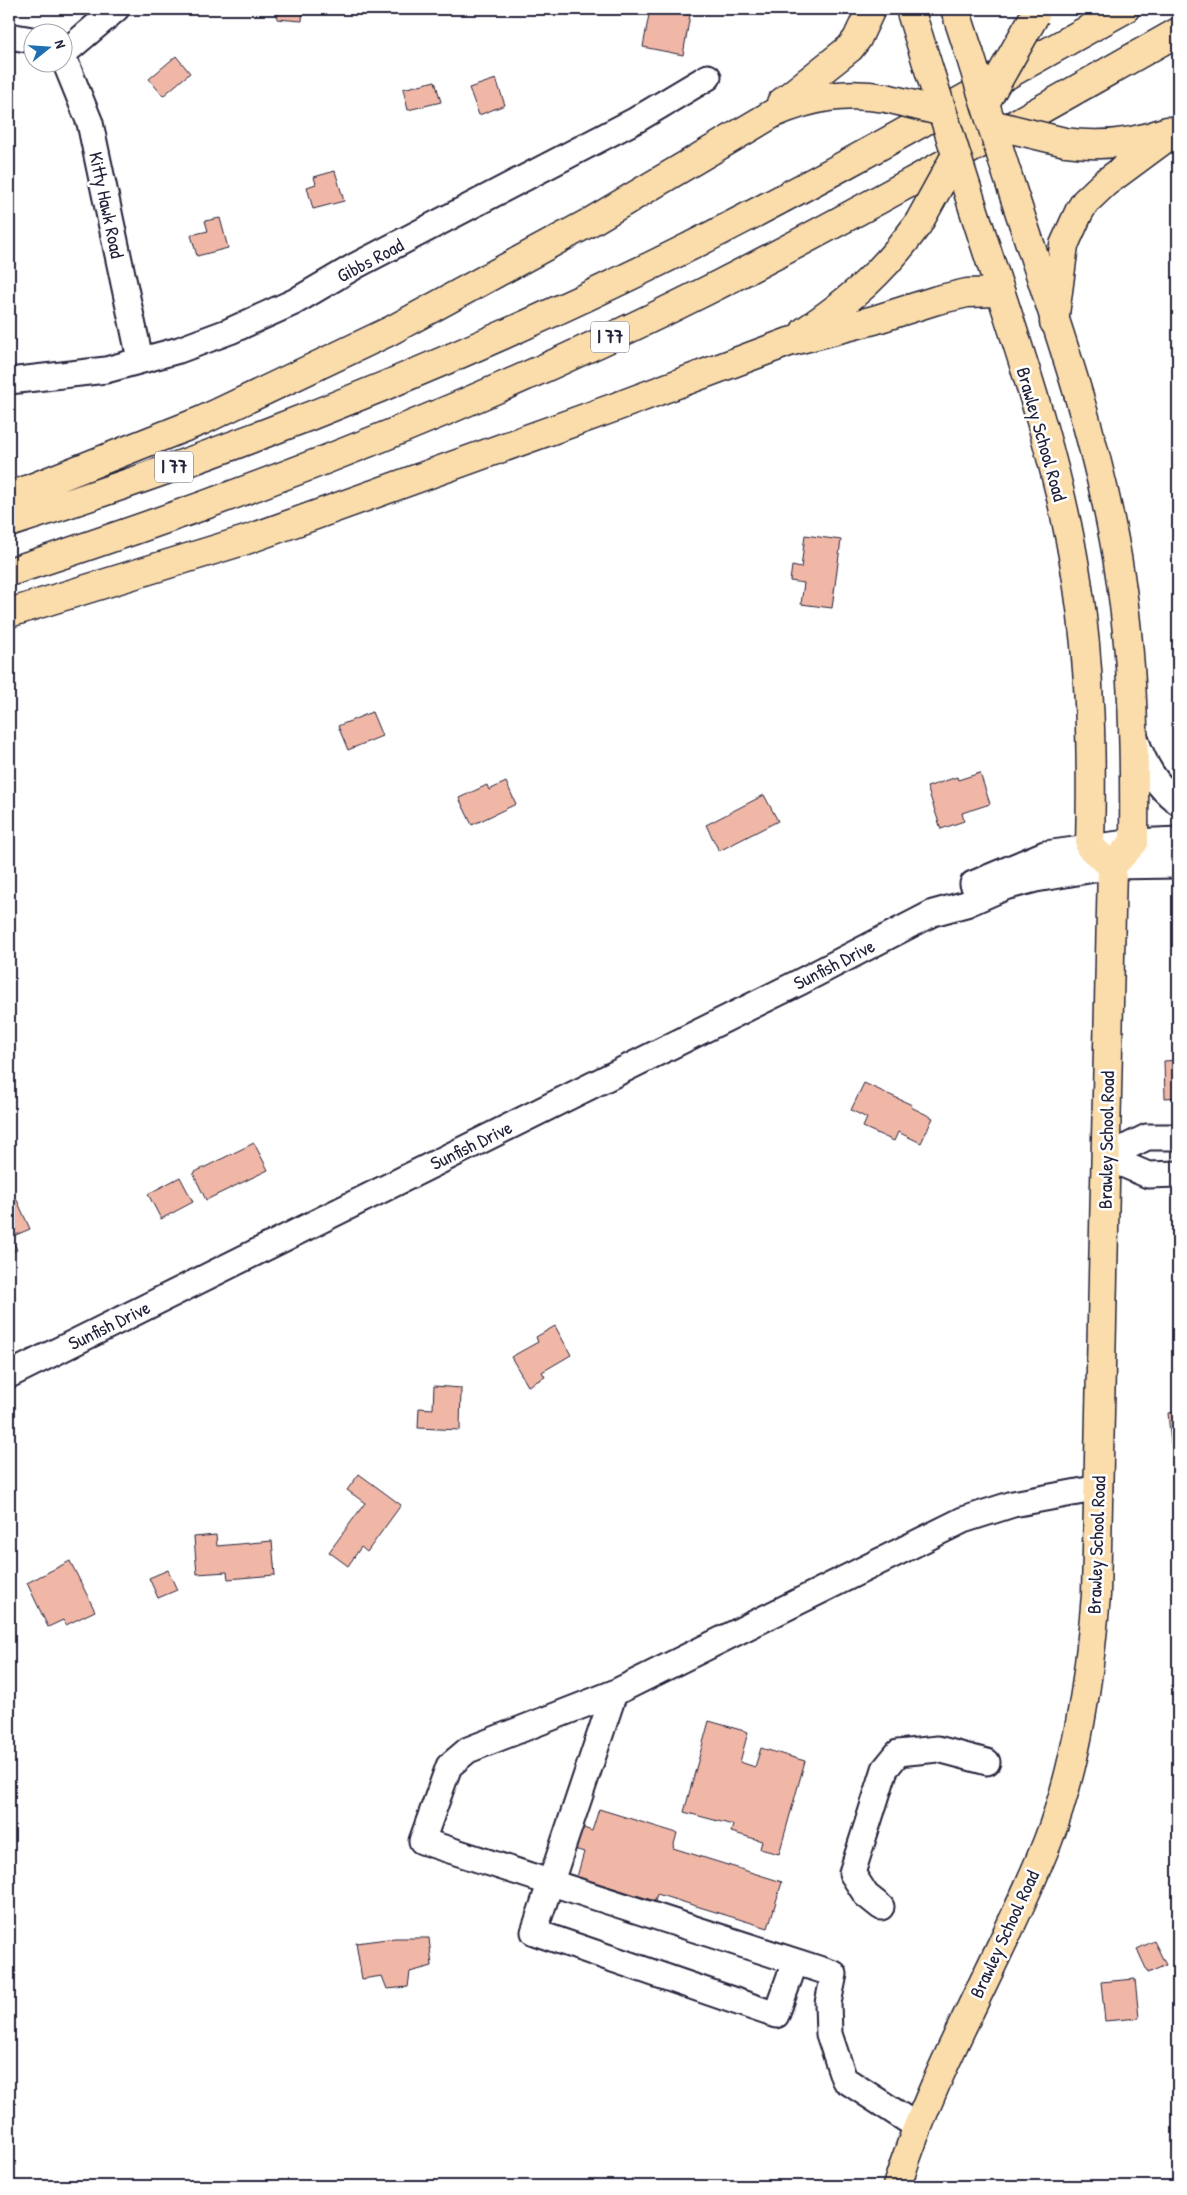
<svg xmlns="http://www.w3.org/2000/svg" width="1187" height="2195" font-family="'Patrick Hand',sans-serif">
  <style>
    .building { fill: #f0b7a7; stroke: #22223b }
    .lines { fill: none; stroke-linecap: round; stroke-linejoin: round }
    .minor-casing { stroke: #22223b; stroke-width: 29 }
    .major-casing { stroke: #22223b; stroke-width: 31 }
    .highway-casing { stroke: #22223b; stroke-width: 31 }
    .minor { stroke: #fff; stroke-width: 25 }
    .major { stroke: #fbddab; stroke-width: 28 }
    .highway { stroke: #fbddab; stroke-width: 28 }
    .major-bridge-casing { stroke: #22223b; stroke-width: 31; stroke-linecap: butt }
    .highway-bridge-casing { stroke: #22223b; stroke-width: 31; stroke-linecap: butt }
    .major-bridge { stroke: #fbddab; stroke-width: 28 }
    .highway-bridge { stroke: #fbddab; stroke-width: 28 }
    .labels { text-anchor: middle; stroke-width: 5; stroke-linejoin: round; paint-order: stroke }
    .shield { fill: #fff; stroke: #646476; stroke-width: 1 }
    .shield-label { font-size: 18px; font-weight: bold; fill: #22223b }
    .street-label { font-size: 19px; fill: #22223b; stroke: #fff }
  </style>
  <rect width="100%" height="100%" fill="#fff"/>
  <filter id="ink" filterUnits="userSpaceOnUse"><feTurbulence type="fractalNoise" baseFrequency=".02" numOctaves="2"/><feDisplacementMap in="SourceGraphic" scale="10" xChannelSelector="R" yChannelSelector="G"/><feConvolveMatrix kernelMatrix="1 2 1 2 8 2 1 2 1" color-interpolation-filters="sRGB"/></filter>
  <g filter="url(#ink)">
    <path class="building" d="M278 9H303L302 21 277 19Z
      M650 9 690 15 683 55 643 47Z
      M176 56 190 73 163 96 149 79Z
      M496 79 505 105 479 115 469 88Z
      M435 81 441 102 408 110 403 89Z
      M335 171 344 201 313 209 307 187 316 184 314 177Z
      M220 218 228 248 197 256 191 235 208 231 205 221Z
      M805 535 841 540 832 608 801 604 804 583 790 581 792 566 801 568Z
      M372 712 382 736 348 750 338 726Z
      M980 773 990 804 962 813 964 821 941 829 927 787 957 777 958 780Z
      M506 782 516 804 472 825 459 798 487 785 489 790Z
      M764 795 778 821 719 851 706 825Z
      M1178 1060V1097L1165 1098 1164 1061Z
      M864 1083 912 1105 911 1107 933 1118 921 1143 898 1132 894 1141 863 1127 867 1118 851 1110Z
      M254 1143 268 1170 206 1200 193 1173Z
      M180 1177 193 1202 161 1219 148 1194Z
      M16 1198 30 1229 11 1237 17 1250 9 1253V1201Z
      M1172 1232H1178V1254L1174 1255Z
      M555 1326 571 1355 542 1372 545 1377 528 1386 511 1357 538 1342 536 1337Z
      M434 1386 461 1388 460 1430 418 1428 419 1408 433 1409Z
      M1178 1412V1443L1171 1444 1168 1413Z
      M359 1474 401 1505 367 1552 361 1547 348 1566 329 1552 365 1503 347 1490Z
      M216 1535 217 1546 272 1541 275 1575 228 1579 227 1572 197 1574 194 1537Z
      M70 1561 95 1611 66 1625 63 1620 48 1627 27 1583Z
      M168 1570 177 1590 158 1598 149 1578Z
      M709 1721 748 1732 740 1762 755 1767 761 1748 805 1761 779 1854 760 1849 762 1841 731 1832 733 1825 684 1812Z
      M599 1809 677 1833 673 1848 782 1882 768 1928 657 1894 655 1901 577 1877 584 1852 568 1847 575 1825 592 1831Z
      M395 1938H429L432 1966 410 1972 408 1987 387 1989 382 1976 362 1979 356 1943Z
      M1154 1941 1166 1965 1148 1973 1137 1949Z
      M1135 1979 1139 2018 1105 2021 1101 1982Z"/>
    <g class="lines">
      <defs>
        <path id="minor" d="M9 36 32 40
          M62 54 90 123 140 359
          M63 54 116 9
          M9 381 106 370 179 350 230 331 294 302 357 265 636 120 708 77
          M1135 738C1144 764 1155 785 1178 802
          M973 884 1045 854 1134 842 1178 840
          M1106 1157 1147 1137H1178
          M1106 1157 1148 1175 1178 1174
          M9 1375 800 982 933 913 966 904 1005 887 1036 879 1112 866 1178 865
          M614 1693 534 1932 776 2015 795 1962
          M881 1907 866 1895 852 1873 885 1769 898 1753 938 1749 987 1762
          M918 2127 844 2079 829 2034 828 2003 834 1974 422 1841 449 1766 468 1750 614 1693 963 1520 1013 1504 1099 1488"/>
        <path id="major" d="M910 9 930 73
          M955 9 969 52
          M956 155 985 103
          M969 195C1009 322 1057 448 1077 580 1091 669 1092 758 1090 847L1112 866
          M897 2186C934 2066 1001 1959 1047 1843 1078 1764 1089 1678 1096 1595L1112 866 1134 842C1135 740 1133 641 1114 540 1091 415 1046 295 1007 174"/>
        <path id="highway" d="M781 103 850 48 857 39 871 9
          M1065 142C1100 147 1133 144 1167 131
          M1054 322 1064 245 1079 212 1085 202 1105 183 1178 129
          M805 331C853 298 883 272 918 224
          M9 497 203 420 390 331 592 221 774 113C812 97 845 91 886 98
          M9 523C241 449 467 358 685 249 834 174 979 90 1125 9
          M9 572C248 495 482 404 706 291 866 210 1022 120 1178 32
          M9 613 246 540 613 408 789 342 874 320 937 300 967 293 999 292"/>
      </defs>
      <use href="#minor" class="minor-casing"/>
      <use href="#major" class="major-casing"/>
      <use href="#highway" class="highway-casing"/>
      <use href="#minor" class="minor"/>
      <use href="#major" class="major"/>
      <use href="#highway" class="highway"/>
      <defs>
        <path id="major-bridge" d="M969 52 1007 174
          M930 73 969 195"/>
        <path id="highway-bridge" d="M886 98 943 112
          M985 103 1035 15
          M991 124 1065 142
          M918 224 956 155"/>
      </defs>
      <use href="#major-bridge" class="major-bridge-casing"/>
      <use href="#highway-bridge" class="highway-bridge-casing"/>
      <use href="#major-bridge" class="major-bridge"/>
      <use href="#highway-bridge" class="highway-bridge"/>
    </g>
  </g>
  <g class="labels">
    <g class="shield">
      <rect x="591" y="321.5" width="38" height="31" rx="4"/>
      <rect x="155" y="451.5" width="38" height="31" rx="4"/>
    </g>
    <g class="shield-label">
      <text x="610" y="343">I 77</text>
      <text x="174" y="473">I 77</text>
    </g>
    <g class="street-label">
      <text transform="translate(107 205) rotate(78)" y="7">Kitty Hawk Road</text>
      <text transform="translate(370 260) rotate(-28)" y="7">Gibbs Road</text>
      <text transform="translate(1042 434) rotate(74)" y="7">Brawley School Road</text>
      <text transform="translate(834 964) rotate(-27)" y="7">Sunfish Drive</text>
      <text transform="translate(1106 1140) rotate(-89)" y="7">Brawley School Road</text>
      <text transform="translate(471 1145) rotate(-26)" y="7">Sunfish Drive</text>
      <text transform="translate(109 1325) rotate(-26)" y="7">Sunfish Drive</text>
      <text transform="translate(1096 1545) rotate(-88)" y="7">Brawley School Road</text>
      <text transform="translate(1004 1934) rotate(-65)" y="7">Brawley School Road</text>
    </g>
  </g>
  <rect width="1187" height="2195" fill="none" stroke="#fff" stroke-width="30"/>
  <rect x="15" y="15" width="1157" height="2165" fill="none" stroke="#22223b" stroke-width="2" filter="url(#ink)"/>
  <g transform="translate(48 48) rotate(73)"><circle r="24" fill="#ffffff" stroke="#a7a7b1"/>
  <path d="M0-4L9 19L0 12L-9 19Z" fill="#1f6fb2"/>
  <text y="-8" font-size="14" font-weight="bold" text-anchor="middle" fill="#22223b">N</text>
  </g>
</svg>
